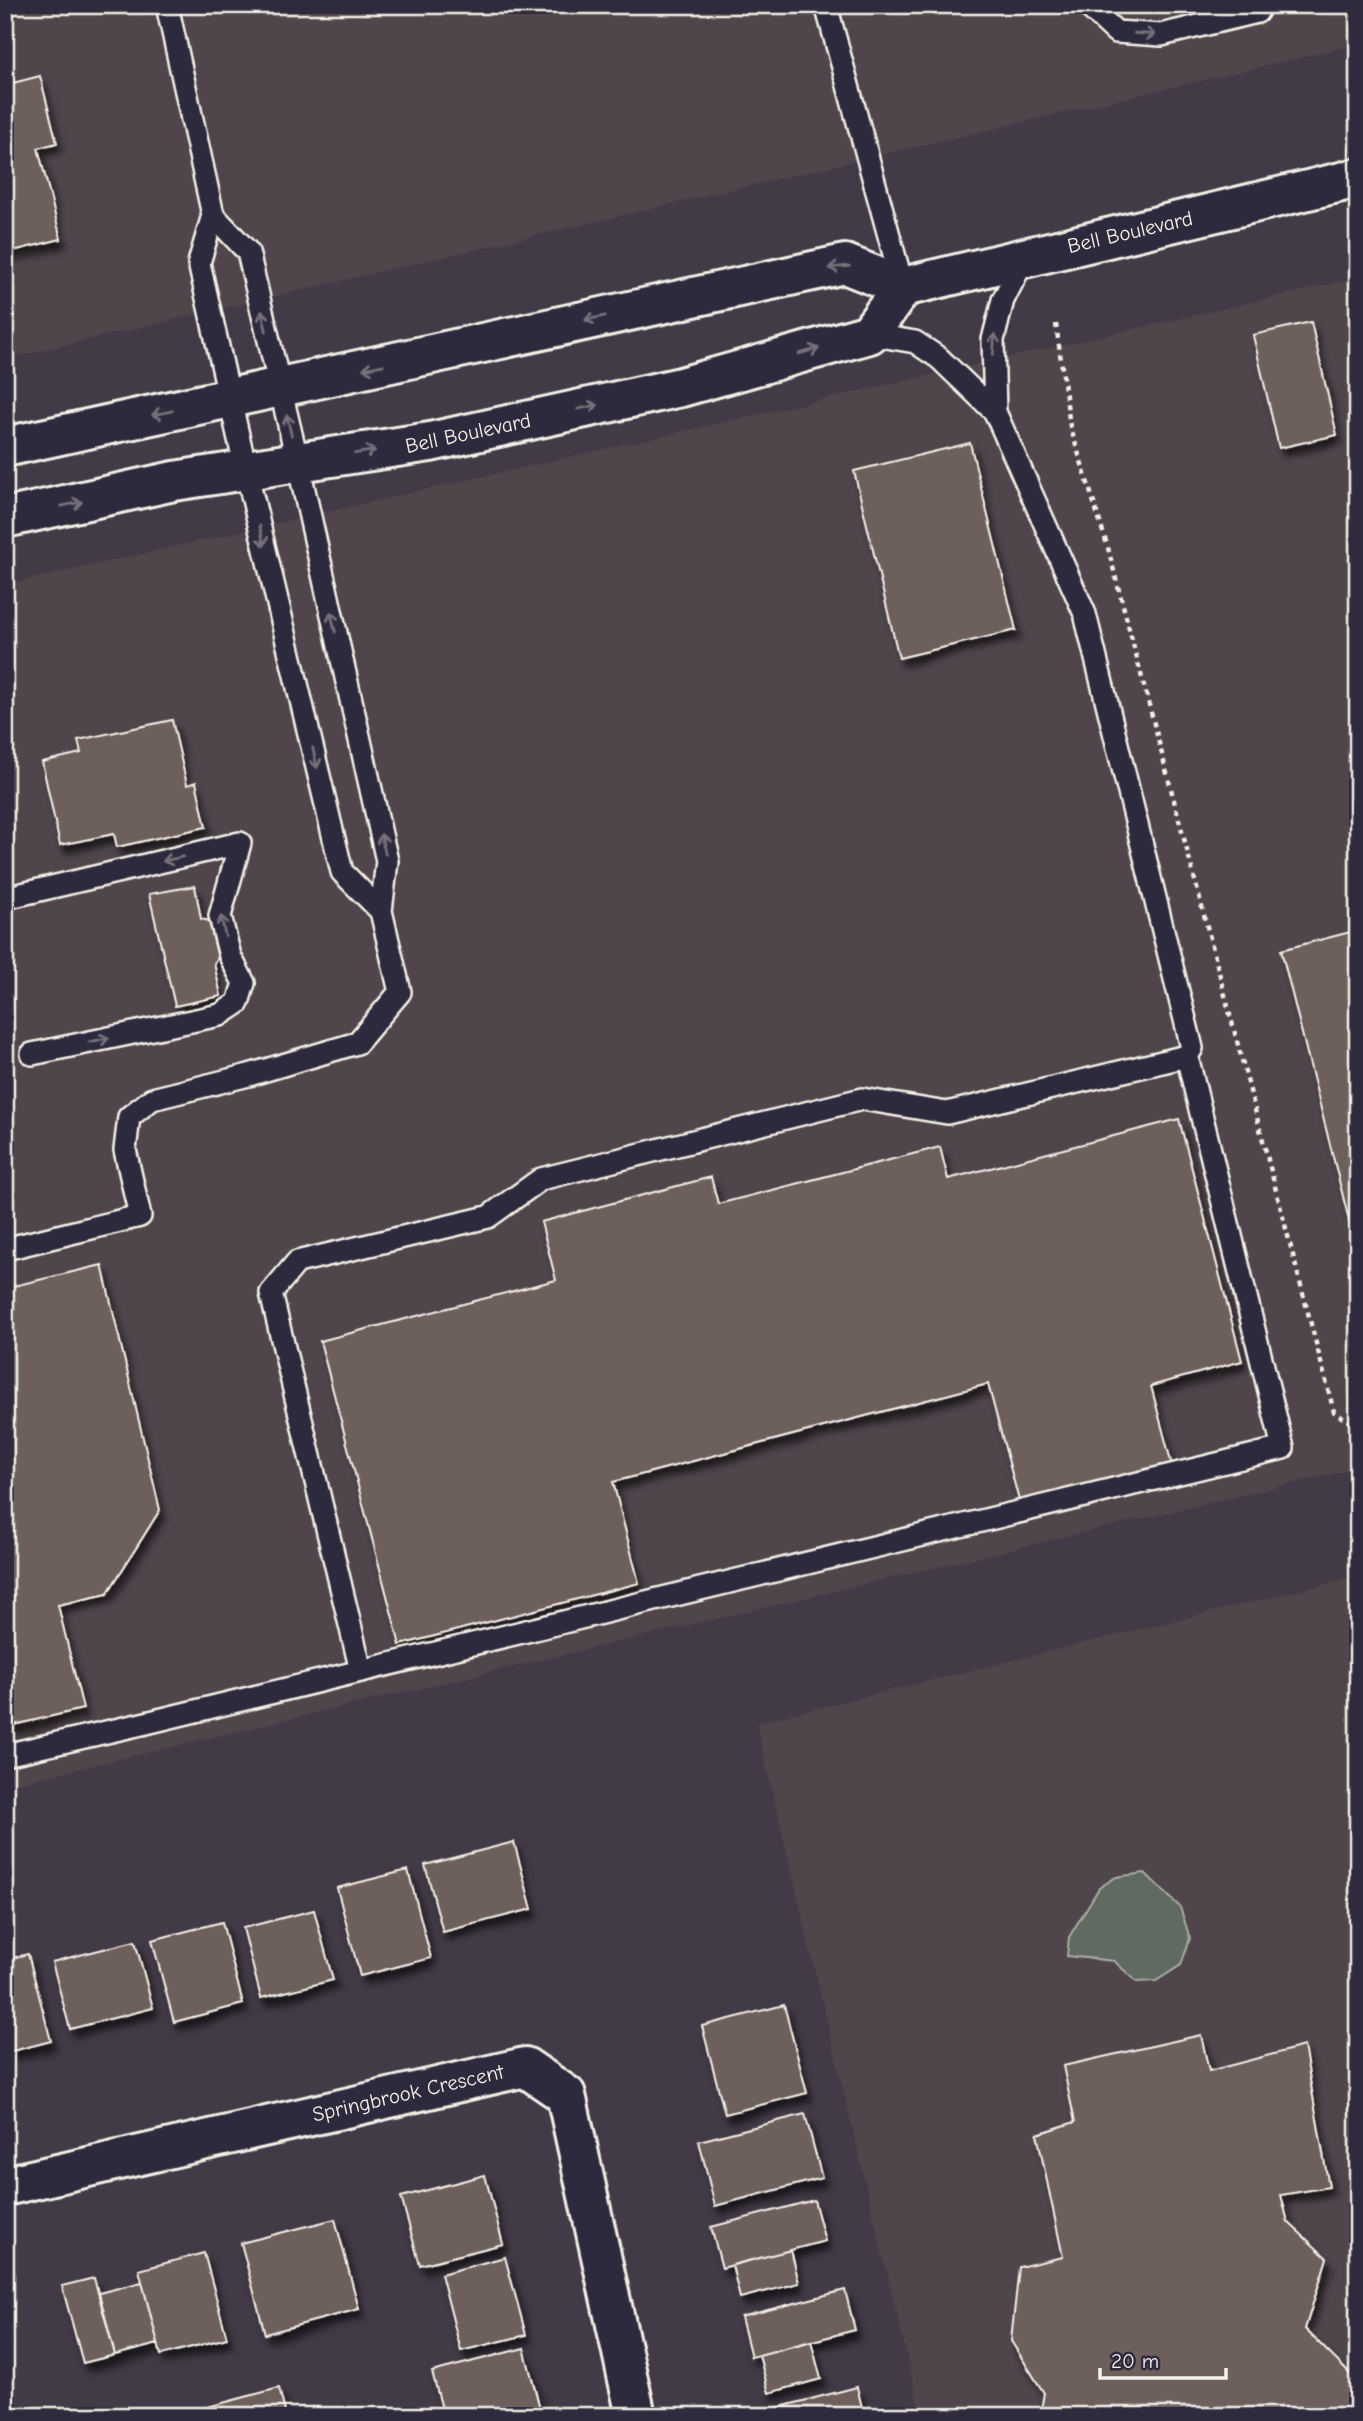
<svg xmlns="http://www.w3.org/2000/svg" width="1363" height="2421" font-family="'Comic Neue',sans-serif">
  <style>
    .built { fill: #4f454c }
    .green { fill: #606b60; stroke: #aaaea4; stroke-width: 2 }
    .building { fill: #6d605b; stroke: #f4f1e8; stroke-width: 2; filter: url(#shadow) }
    .lines { fill: none; stroke-linecap: round; stroke-linejoin: round }
    .lane-casing { stroke: #f4f1e8; stroke-width: 26 }
    .street-casing { stroke: #f4f1e8; stroke-width: 44 }
    .secondary-casing { stroke: #f4f1e8; stroke-width: 44 }
    .path { stroke: #f4f1e8; stroke-width: 4.5; stroke-dasharray: 5 5; stroke-linecap: butt }
    .lane { stroke: #2f2a3d; stroke-width: 21 }
    .street { stroke: #2f2a3d; stroke-width: 38 }
    .secondary { stroke: #2f2a3d; stroke-width: 38 }
    .oneway { stroke: #747079 }
    .labels { text-anchor: middle; stroke-width: 5; stroke-linejoin: round; paint-order: stroke }
    .street-label { font-size: 21px; fill: #f4f1e8; stroke: #2f2a3d }
  </style>
  <defs>
    <filter id="shadow"><feDropShadow dx="4.5" dy="8" stdDeviation="3.5" flood-color="#0009"/></filter>
  </defs>
  <rect width="100%" height="100%" fill="#423a46"/>
  <filter id="ink" filterUnits="userSpaceOnUse"><feTurbulence type="fractalNoise" baseFrequency=".0143" numOctaves="2"/><feDisplacementMap in="SourceGraphic" scale="14" xChannelSelector="R" yChannelSelector="G"/><feConvolveMatrix kernelMatrix="1 2 1 2 8 2 1 2 1" color-interpolation-filters="sRGB"/></filter>
  <g filter="url(#ink)">
    <path class="built" d="M5 5H1358V44L5 359Z
      M1358 278V1468L5 1786V585Z
      M1358 1576V2416H921L756 1723Z"/>
    <path class="green" d="M1145 1873 1180 1907 1190 1938 1181 1965 1156 1981 1137 1982 1114 1961 1067 1956 1069 1937 1099 1888 1116 1877Z"/>
    <path class="building" d="M40 76 57 143 38 148 61 239 5 253V85Z
      M1311 322 1337 435 1279 448 1253 335Z
      M970 443 1016 630 899 658 854 471Z
      M172 720 187 785 196 782 206 827 117 847 114 834 60 845 42 762 81 753 78 740Z
      M195 886 201 919 209 921 218 958 214 963 221 996 175 1006 149 894Z
      M1358 930V1256L1281 950Z
      M1179 1119 1242 1361 1151 1386 1173 1469 1021 1508 988 1384 613 1482 639 1583 400 1645 320 1341 556 1280 541 1222 711 1177 718 1204 940 1147 948 1179Z
      M102 1265 160 1510 107 1594 58 1605 83 1709 5 1727V1288Z
      M514 1842 532 1909 443 1932 425 1865Z
      M408 1870 431 1958 360 1976 337 1888Z
      M314 1910 333 1980 261 1998 243 1928Z
      M222 1922 243 2004 174 2022 152 1940Z
      M135 1941 153 2008 70 2029 52 1962Z
      M28 1954 51 2041 5 2053V1960Z
      M784 2005 807 2093 725 2114 702 2026Z
      M1201 2035 1209 2071 1304 2046 1329 2187 1281 2195 1288 2222 1327 2258 1305 2329 1358 2382 1346 2416H1040L1044 2393 1011 2341 1019 2267 1063 2257 1037 2134 1075 2122 1063 2066Z
      M805 2114 822 2178 715 2206 699 2141Z
      M485 2175 503 2244 420 2265 401 2197Z
      M814 2200 825 2241 722 2268 711 2227Z
      M335 2219 359 2309 265 2334 241 2243Z
      M791 2250 799 2283 740 2298 732 2265Z
      M204 2253 227 2338 161 2355 139 2270Z
      M505 2257 526 2335 461 2351 441 2274Z
      M94 2278 115 2355 83 2363 62 2286Z
      M142 2282 158 2344 115 2355 99 2293Z
      M845 2290 855 2330 751 2357 741 2317Z
      M811 2341 821 2379 769 2393 759 2355Z
      M524 2348 542 2416H444L432 2372Z
      M857 2387 864 2416H762L761 2412Z
      M279 2388 286 2416H181V2414Z"/>
    <g class="lines">
      <defs>
        <path id="lane" d="M167 5 213 215 199 263 246 470 342 872 381 911
          M826 5 903 287
          M1087 5 1116 32 1161 35 1257 12 1261 5
          M995 412 993 340 1003 300 1025 257
          M5 898 240 843 220 916 230 956 244 983 238 1003 220 1015 32 1054
          M5 1249 140 1216 125 1150 129 1117 152 1099 249 1075 357 1043 400 992 381 911 387 861 298 463 248 252 213 215
          M361 1671 271 1293 297 1262 488 1217 541 1179 862 1099 947 1113 1187 1056 1192 1048 1085 614 995 412 939 358 915 342 869 334
          M5 1755 146 1723 1283 1448 1187 1056"/>
        <path id="street" d="M5 2186 525 2067 566 2095 636 2416"/>
        <path id="secondary" d="M5 447 845 264 903 287 1358 178
          M5 518 174 481 430 442 681 387 869 334 903 287"/>
      </defs>
      <use href="#lane" class="lane-casing"/>
      <use href="#street" class="street-casing"/>
      <use href="#secondary" class="secondary-casing"/>
      <path class="path" d="M1056 324 1070 426 1108 548 1334 1412 1358 1428"/>
      <use href="#lane" class="lane"/>
      <use href="#street" class="street"/>
      <use href="#secondary" class="secondary"/>
    </g>
    <defs><path id="oneway-shaft" d="M-6 0H5M1.5-3L5.5 0L1.5 3" fill="none" stroke-width="1.6" stroke-linecap="round" stroke-linejoin="round" transform="scale(1.75)"/></defs>
    <g class="oneway">
      <use href="#oneway-shaft" transform="translate(1145 34) rotate(4)"/>
      <use href="#oneway-shaft" transform="translate(839 267) rotate(176)"/>
      <use href="#oneway-shaft" transform="translate(595 318) rotate(168)"/>
      <use href="#oneway-shaft" transform="translate(264 321) rotate(-103)"/>
      <use href="#oneway-shaft" transform="translate(994 344) rotate(-86)"/>
      <use href="#oneway-shaft" transform="translate(809 351) rotate(-16)"/>
      <use href="#oneway-shaft" transform="translate(373 367) rotate(168)"/>
      <use href="#oneway-shaft" transform="translate(588 407) rotate(-12)"/>
      <use href="#oneway-shaft" transform="translate(162 413) rotate(168)"/>
      <use href="#oneway-shaft" transform="translate(289 425) rotate(-103)"/>
      <use href="#oneway-shaft" transform="translate(365 452) rotate(-9)"/>
      <use href="#oneway-shaft" transform="translate(72 504) rotate(-12)"/>
      <use href="#oneway-shaft" transform="translate(262 536) rotate(77)"/>
      <use href="#oneway-shaft" transform="translate(333 622) rotate(-103)"/>
      <use href="#oneway-shaft" transform="translate(315 758) rotate(77)"/>
      <use href="#oneway-shaft" transform="translate(383 844) rotate(-103)"/>
      <use href="#oneway-shaft" transform="translate(173 859) rotate(167)"/>
      <use href="#oneway-shaft" transform="translate(223 926) rotate(-102)"/>
      <use href="#oneway-shaft" transform="translate(99 1040) rotate(-12)"/>
    </g>
  </g>
  <g class="labels">
    <g class="street-label">
      <text transform="translate(1130 232) rotate(-13)" y="7">Bell Boulevard</text>
      <text transform="translate(468 433) rotate(-12)" y="7">Bell Boulevard</text>
      <text transform="translate(408 2093) rotate(-13)" y="7">Springbrook Crescent</text>
    </g>
  </g>
  <rect width="1363" height="2421" fill="none" stroke="#2f2a3d" stroke-width="28"/>
  <rect x="14" y="14" width="1335" height="2393" fill="none" stroke="#f4f1e8" stroke-width="2.5" filter="url(#ink)"/>
  <path d="M1100 2368v10h126v-10" fill="none" stroke="#f4f1e8" stroke-width="3.5"/>
  <text x="1111" y="2368" font-size="21" fill="#f4f1e8" stroke="#2f2a3d" stroke-width="5" paint-order="stroke">20 m</text>
</svg>
